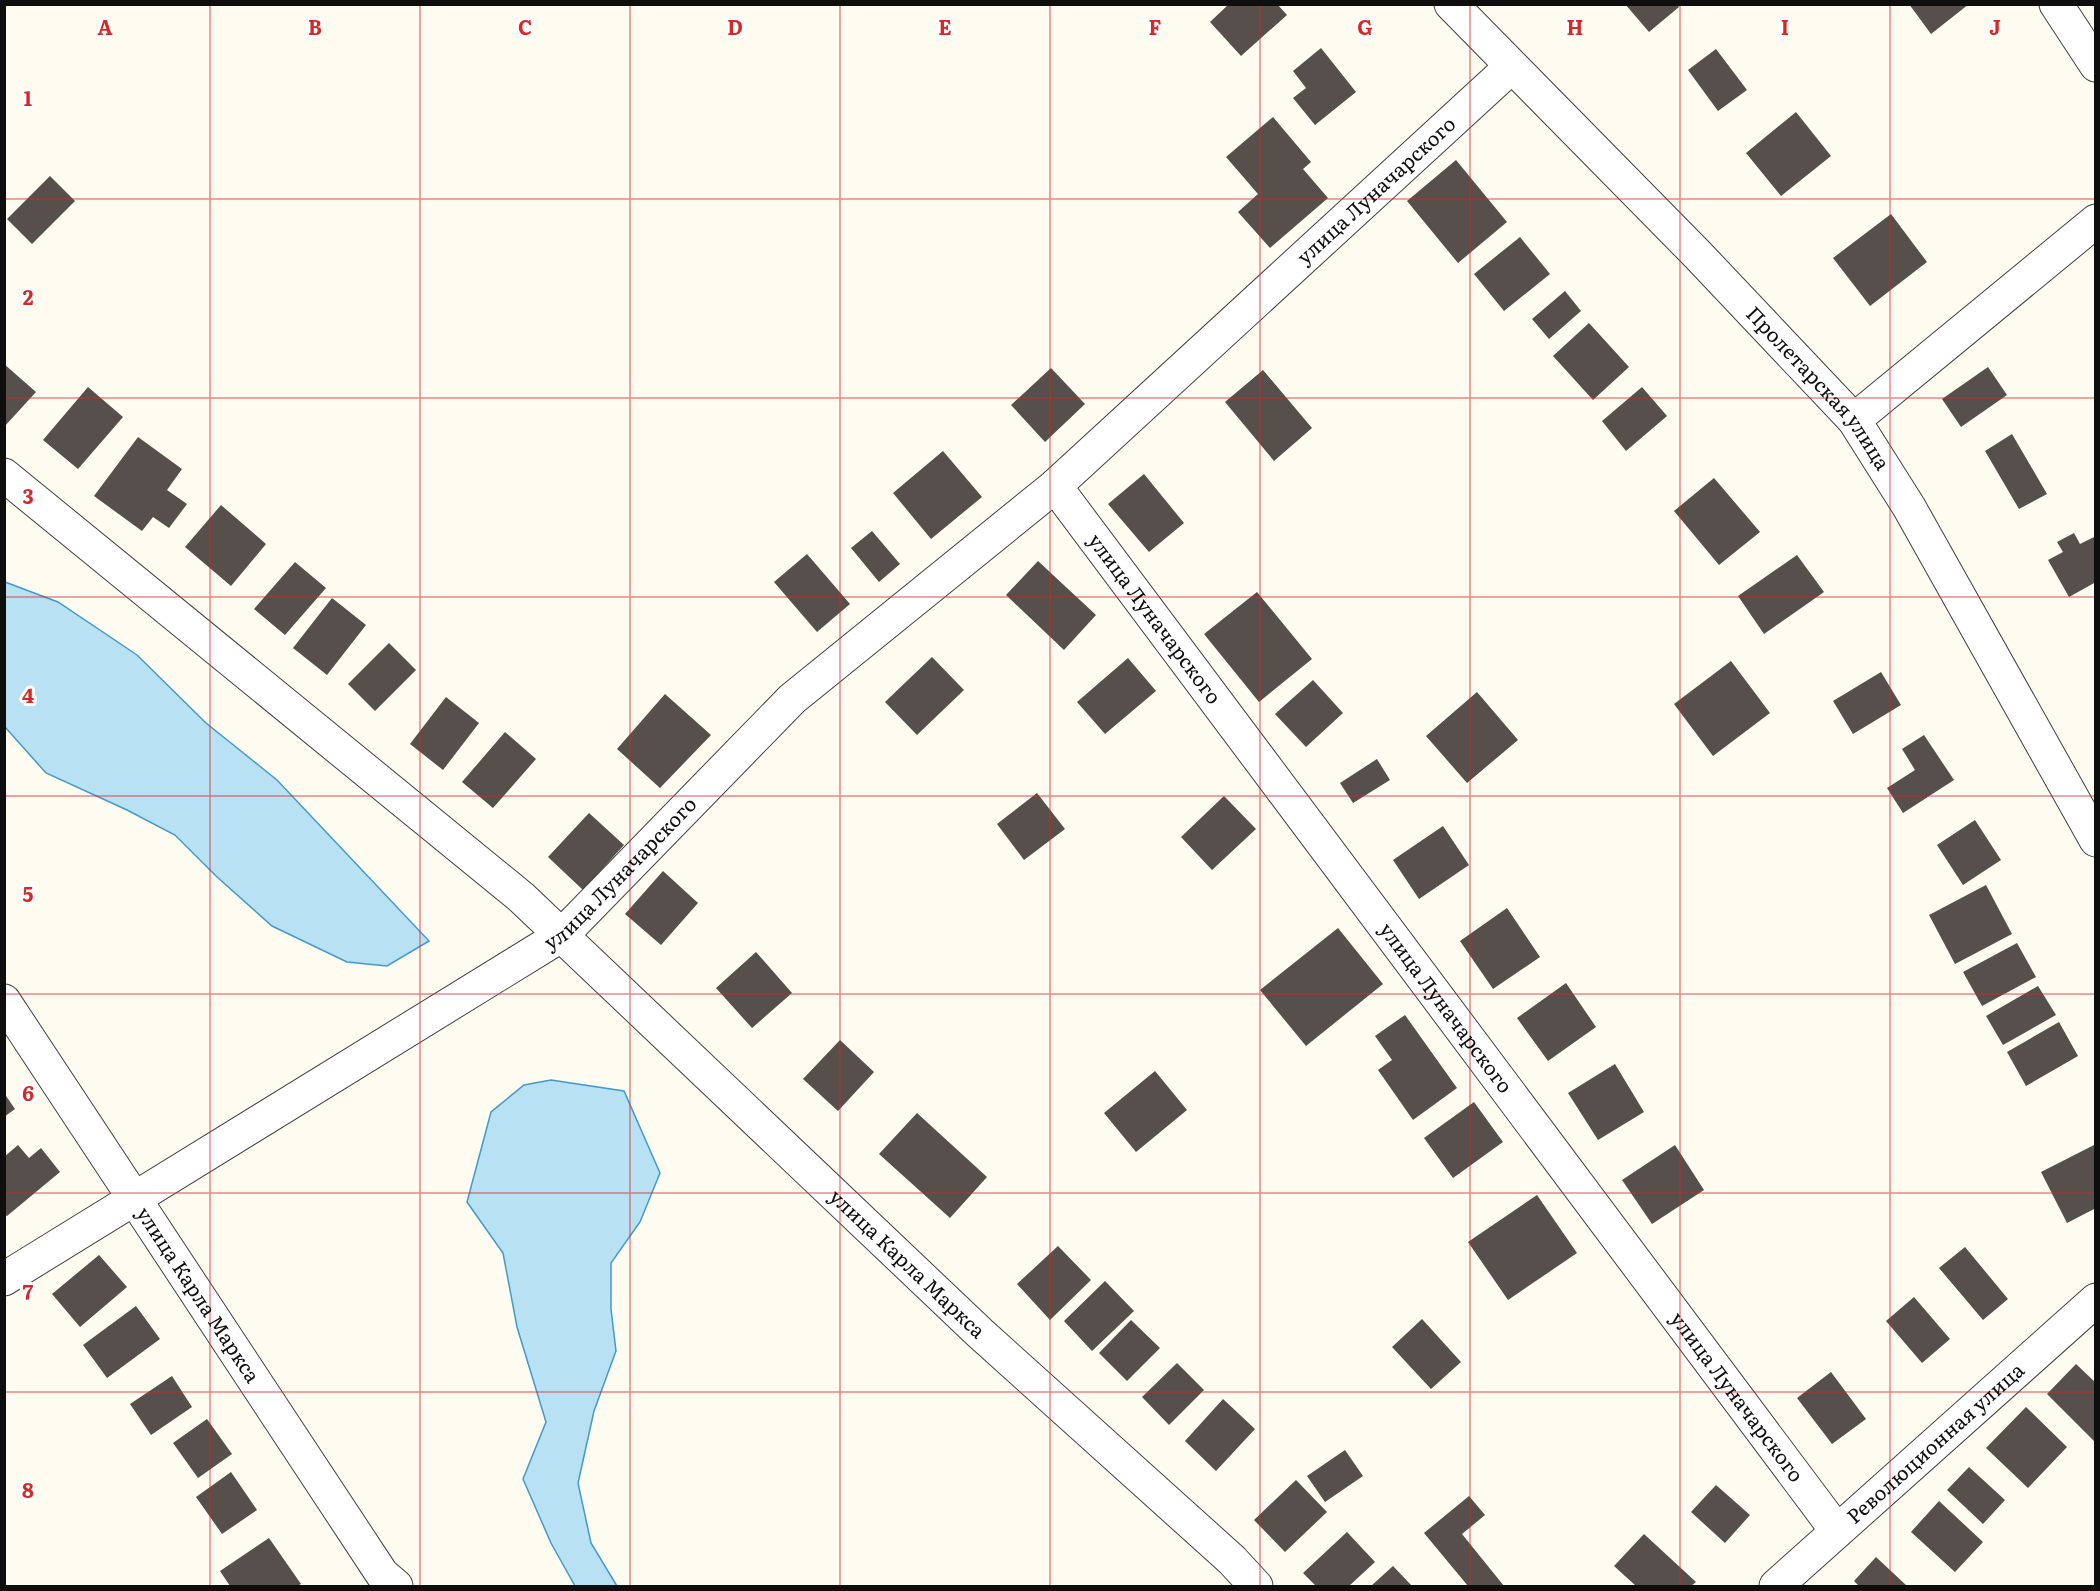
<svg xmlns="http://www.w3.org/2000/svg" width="2100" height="1591" font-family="Literata,serif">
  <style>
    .water { fill: #b8e1f3; stroke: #439ac6; stroke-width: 1.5 }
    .building { fill: #564f4b }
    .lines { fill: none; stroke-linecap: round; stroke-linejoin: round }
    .minor-casing { stroke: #414141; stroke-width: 35 }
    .minor { stroke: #fff; stroke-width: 33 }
    .grid { fill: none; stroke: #d62828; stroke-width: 1.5; stroke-opacity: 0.55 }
    .labels { text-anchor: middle; stroke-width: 6; stroke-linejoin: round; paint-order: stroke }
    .street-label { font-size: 20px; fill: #0e0e0e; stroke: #fff }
    .grid-label { font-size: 20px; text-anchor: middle; font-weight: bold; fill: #d62828; stroke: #fff; stroke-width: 6; stroke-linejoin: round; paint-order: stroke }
  </style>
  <rect width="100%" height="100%" fill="#fefbf1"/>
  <path class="water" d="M5 582 58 602 137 655 206 723 277 780 429 941 387 966 347 962 272 926 216 876 175 835 127 810 46 773 5 727Z
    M551 1080 624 1091 660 1173 640 1222 611 1263V1309L616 1351 594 1411 578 1483 591 1543 617 1586H575L551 1543 523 1479 546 1422 517 1327 503 1253 467 1202 491 1112 524 1085Z"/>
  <path class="building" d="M1229 4H1277L1287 15 1241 56 1210 22Z
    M1625 4H1677L1679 7 1649 32Z
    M1909 4H1969L1931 34Z
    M1321 48 1356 92 1315 125 1293 98 1306 88 1293 71Z
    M1716 49 1747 90 1718 111 1688 70Z
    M1796 112 1831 156 1781 196 1746 153Z
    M1273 117 1311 162 1303 169 1328 198 1270 248 1238 212 1258 194 1226 157Z
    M1456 160 1507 222 1458 263 1407 201Z
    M50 176 75 201 32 244 7 219Z
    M1891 214 1927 262 1870 306 1833 258Z
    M1520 237 1550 274 1504 311 1474 274Z
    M1565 291 1581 311 1549 339 1532 319Z
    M1589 323 1629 367 1593 400 1553 356Z
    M4 364 36 392 4 427Z
    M1988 367 2007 395 1961 427 1942 399Z
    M1051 368 1085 404 1045 442 1011 405Z
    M1263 370 1312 428 1274 461 1225 402Z
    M88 387 123 417 78 469 43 440Z
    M1642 387 1667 416 1626 451 1602 421Z
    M2012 434 2047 494 2019 509 1985 451Z
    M138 437 182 469 167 490 187 504 169 528 153 517 142 531 94 496Z
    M943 451 982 497 931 539 893 493Z
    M1144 474 1184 523 1149 552 1108 504Z
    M1714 478 1760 532 1719 565 1674 511Z
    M221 505 266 544 231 586 185 547Z
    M872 531 900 564 879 582 851 548Z
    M2074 533 2080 544 2096 536V582L2069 597 2048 560 2063 552 2057 542Z
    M807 554 850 604 817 632 774 582Z
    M1797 555 1824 592 1764 634 1738 596Z
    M1038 561 1096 615 1064 650 1006 595Z
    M295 562 326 588 285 635 254 609Z
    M1257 592 1312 659 1259 702 1204 634Z
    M332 598 366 625 327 675 293 648Z
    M389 643 416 670 375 711 348 684Z
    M932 657 964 690 917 735 885 702Z
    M1128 658 1156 691 1105 734 1077 702Z
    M1731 661 1770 713 1713 756 1674 704Z
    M1881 672 1901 705 1853 734 1833 701Z
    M1313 680 1343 713 1306 747 1275 714Z
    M1477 692 1518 740 1467 783 1426 736Z
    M665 694 711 735 660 788 617 749Z
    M446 697 479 723 443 770 410 744Z
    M505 732 536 759 493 808 462 782Z
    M1924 735 1954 780 1903 813 1887 788 1915 770 1902 749Z
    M1377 759 1390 780 1353 803 1340 783Z
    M1037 793 1065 829 1024 860 997 824Z
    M1224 796 1256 829 1212 870 1181 837Z
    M589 813 624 845 583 890 548 857Z
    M1975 820 2001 860 1963 885 1937 845Z
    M1443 826 1469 865 1419 899 1393 860Z
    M663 871 698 903 661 945 625 914Z
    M1986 885 2012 934 1955 964 1929 915Z
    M1507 908 1540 957 1493 989 1460 941Z
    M1338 928 1383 984 1306 1046 1260 990Z
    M2017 943 2036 977 1982 1006 1963 972Z
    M756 952 792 993 752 1028 716 988Z
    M1566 983 1596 1027 1548 1061 1517 1018Z
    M2038 986 2056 1015 2003 1045 1986 1016Z
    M1405 1015 1457 1088 1413 1120 1378 1070 1392 1060 1375 1036Z
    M2059 1022 2078 1056 2026 1086 2007 1052Z
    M840 1040 874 1072 838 1111 803 1079Z
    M1615 1064 1644 1112 1598 1140 1568 1093Z
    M1155 1071 1187 1110 1136 1152 1104 1113Z
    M4 1093 15 1109 4 1117Z
    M1474 1102 1503 1142 1453 1178 1424 1138Z
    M917 1113 987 1177 950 1218 879 1154Z
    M2096 1144V1208L2067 1223 2041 1172Z
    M18 1145 29 1158 41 1148 60 1172 7 1216 4 1214V1157Z
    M1675 1145 1704 1190 1652 1224 1622 1180Z
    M1537 1195 1577 1253 1508 1300 1468 1242Z
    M1058 1246 1091 1280 1050 1320 1017 1284Z
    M1965 1247 2008 1299 1983 1320 1939 1268Z
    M99 1255 127 1287 80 1327 52 1294Z
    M1105 1281 1134 1311 1092 1351 1064 1321Z
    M1914 1297 1950 1339 1922 1363 1886 1321Z
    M136 1306 160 1339 107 1378 83 1345Z
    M1422 1319 1461 1362 1431 1389 1392 1347Z
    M1131 1320 1160 1348 1127 1381 1099 1353Z
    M1177 1363 1204 1390 1169 1425 1142 1397Z
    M2076 1364 2096 1383V1443L2047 1394Z
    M1831 1372 1866 1419 1832 1444 1797 1398Z
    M172 1376 192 1407 151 1435 130 1404Z
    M1223 1399 1255 1429 1216 1471 1185 1441Z
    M2026 1407 2067 1447 2028 1488 1986 1448Z
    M207 1419 232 1454 198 1478 173 1443Z
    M1345 1450 1363 1476 1325 1502 1307 1476Z
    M1969 1467 2005 1500 1983 1524 1947 1490Z
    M231 1472 257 1510 222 1534 196 1497Z
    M1296 1480 1327 1512 1285 1552 1254 1520Z
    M1716 1485 1750 1515 1725 1543 1691 1512Z
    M1469 1496 1485 1515 1462 1534 1504 1586H1468L1424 1533Z
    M1939 1501 1983 1542 1955 1572 1911 1532Z
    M1347 1532 1375 1562 1349 1586H1316L1303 1573Z
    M1644 1534 1696 1582 1691 1586H1636L1614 1566Z
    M269 1538 301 1584 297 1586H230L220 1571Z
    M1876 1557 1907 1586H1859L1854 1581Z
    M1393 1566 1412 1586H1371Z"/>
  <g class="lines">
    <defs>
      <g id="minor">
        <path id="s1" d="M1451 4 1697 254 1854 420 1909 507 2096 840"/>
        <path d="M2056 4 2096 65"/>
        <path d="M1854 420 2096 221"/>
        <path id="s2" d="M4 475 521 897 980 1333 1232 1560 1256 1586"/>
        <path id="s3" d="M1055 486 1837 1531"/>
        <path id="s4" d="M4 1001 382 1574 396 1586"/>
        <path id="s5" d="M4 1279 562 935 792 699 1055 486 1511 67"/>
        <path id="s6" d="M1776 1586 2096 1300"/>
      </g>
    </defs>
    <use href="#minor" class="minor-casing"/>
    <use href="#minor" class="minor"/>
  </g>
  <path class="grid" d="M210 4V1586M420 4V1586M630 4V1586M840 4V1586M1050 4V1586M1260 4V1586M1470 4V1586M1680 4V1586M1890 4V1586M4 199H2096M4 398H2096M4 597H2096M4 796H2096M4 994H2096M4 1193H2096M4 1392H2096"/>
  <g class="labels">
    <g class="street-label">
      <text dy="7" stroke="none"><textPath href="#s5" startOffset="1760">улица Луначарского</textPath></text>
      <text dy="7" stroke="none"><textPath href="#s1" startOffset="532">Пролетарская улица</textPath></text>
      <text dy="7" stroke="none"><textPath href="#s3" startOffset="166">улица Луначарского</textPath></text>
      <text dy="7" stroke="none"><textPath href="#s5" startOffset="740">улица Луначарского</textPath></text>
      <text dy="7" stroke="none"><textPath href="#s3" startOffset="652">улица Луначарского</textPath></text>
      <text dy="7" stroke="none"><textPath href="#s2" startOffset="1200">улица Карла Маркса</textPath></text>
      <text dy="7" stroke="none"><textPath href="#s4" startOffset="352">улица Карла Маркса</textPath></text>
      <text dy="7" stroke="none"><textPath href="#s3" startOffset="1138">улица Луначарского</textPath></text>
      <text dy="7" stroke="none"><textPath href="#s6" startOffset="214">Революционная улица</textPath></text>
    </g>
  </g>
  <g class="grid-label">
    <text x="105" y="35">A</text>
    <text x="315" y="35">B</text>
    <text x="525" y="35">C</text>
    <text x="735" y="35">D</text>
    <text x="945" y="35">E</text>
    <text x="1155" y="35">F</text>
    <text x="1365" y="35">G</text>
    <text x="1575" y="35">H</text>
    <text x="1785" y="35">I</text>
    <text x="1995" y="35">J</text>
    <text x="28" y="106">1</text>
    <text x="28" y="305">2</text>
    <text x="28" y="504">3</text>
    <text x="28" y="703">4</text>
    <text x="28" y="902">5</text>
    <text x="28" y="1101">6</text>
    <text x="28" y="1300">7</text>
    <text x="28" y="1498">8</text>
  </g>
  <rect width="2100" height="1591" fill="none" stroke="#0e0e0e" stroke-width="12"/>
</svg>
